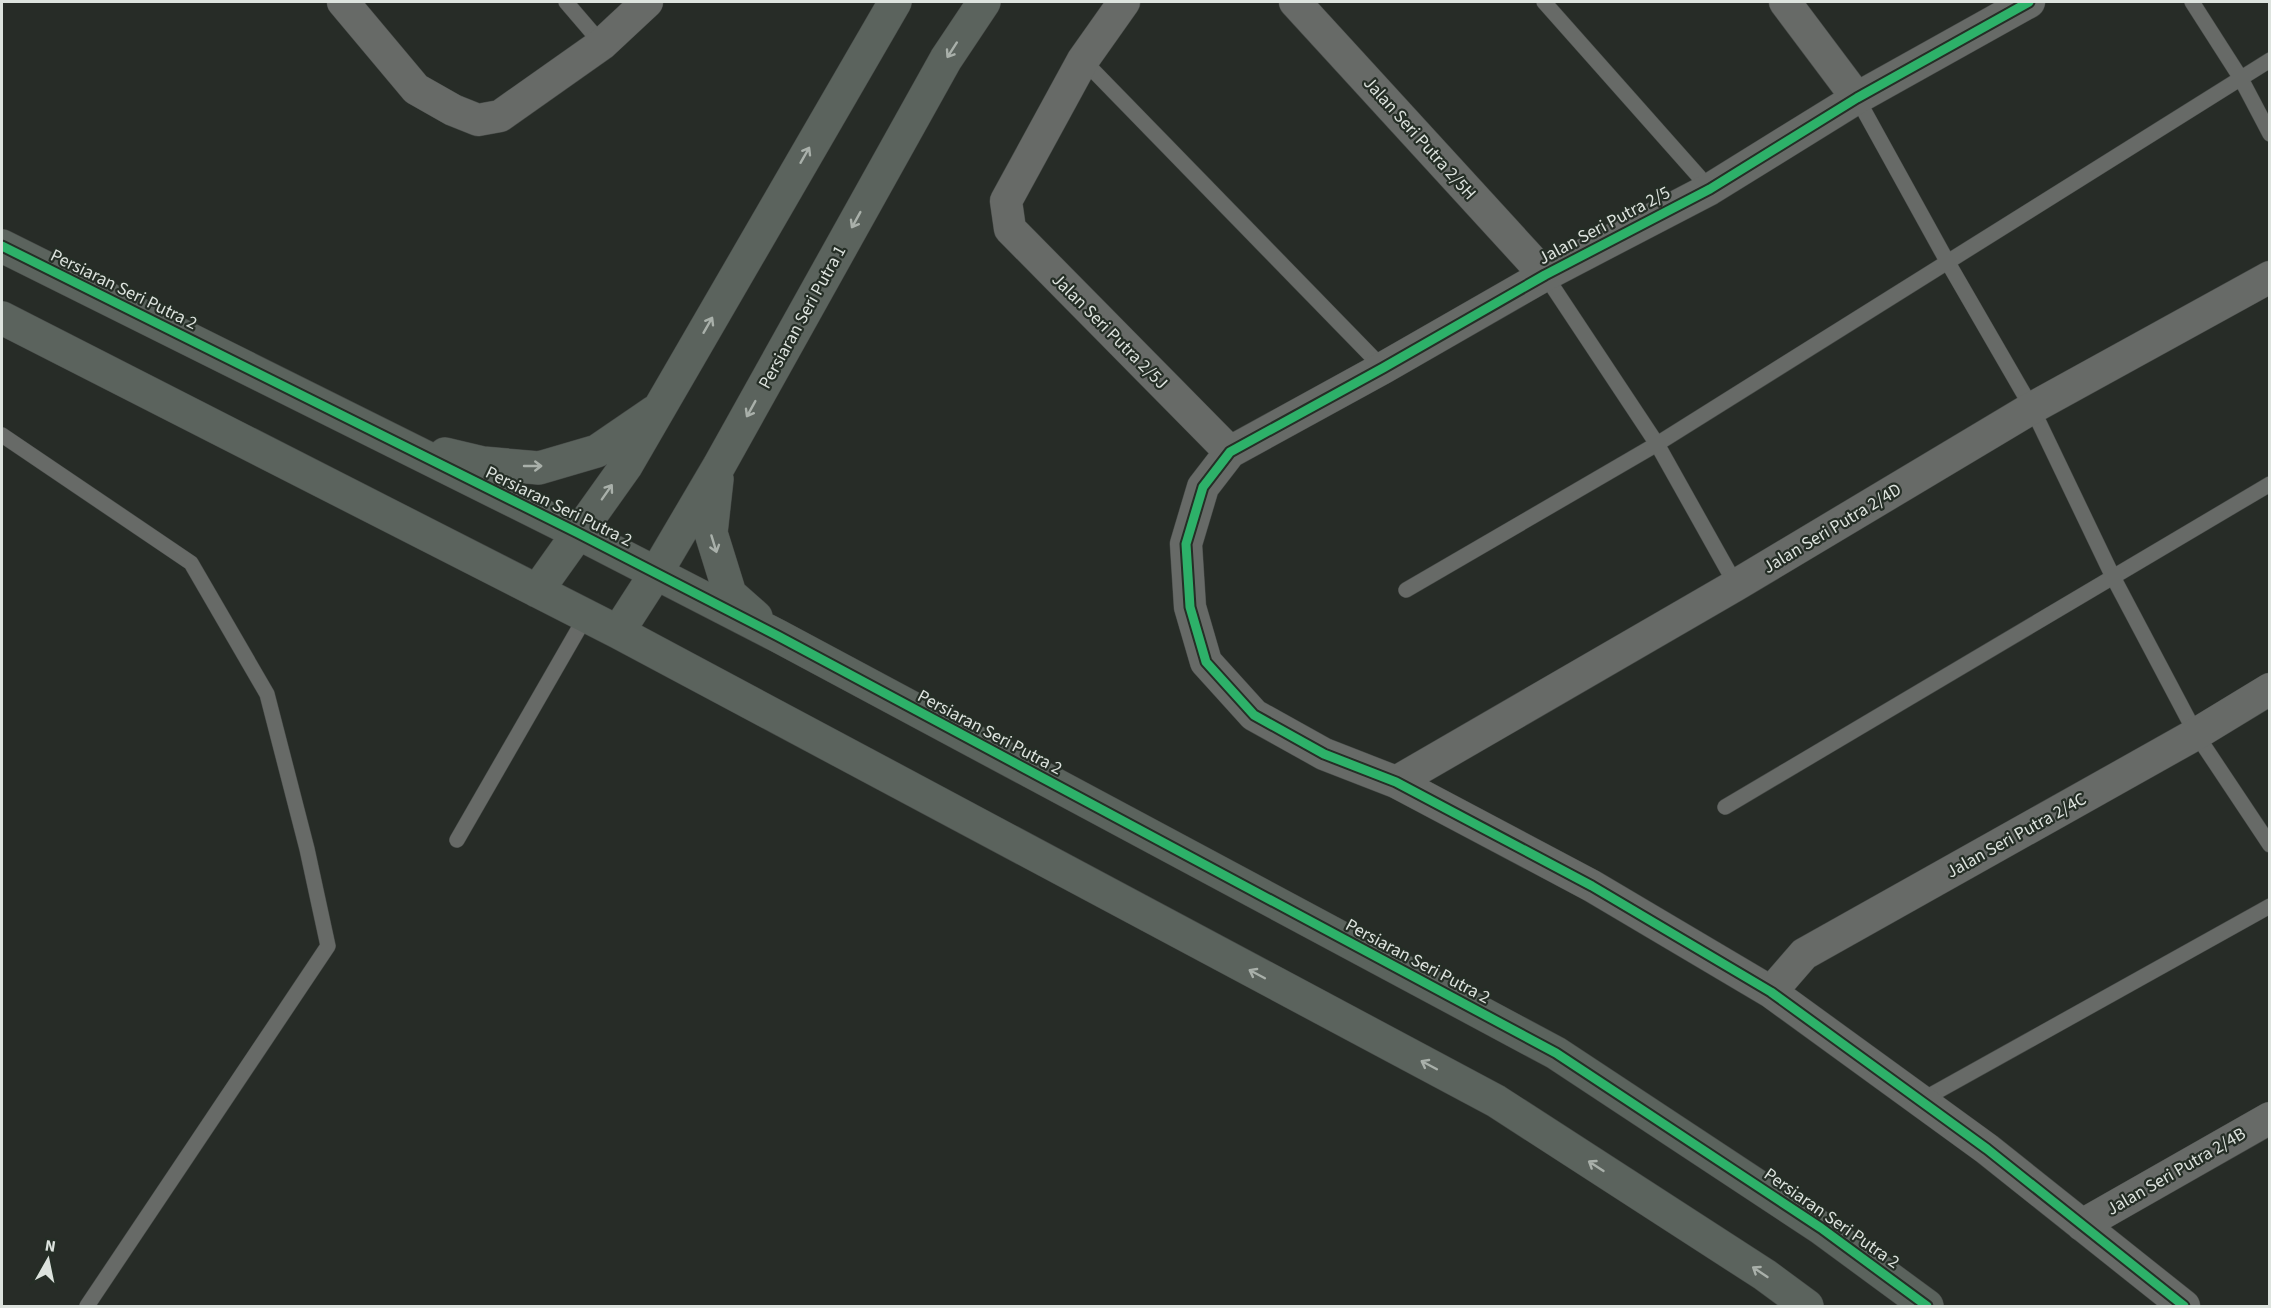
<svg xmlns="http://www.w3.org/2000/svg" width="2271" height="1308" font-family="'Source Sans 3',sans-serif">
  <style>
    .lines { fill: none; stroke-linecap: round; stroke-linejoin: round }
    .lane-casing { stroke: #454946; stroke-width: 16 }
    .street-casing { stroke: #454946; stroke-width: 33 }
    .secondary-casing { stroke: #454946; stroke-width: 34 }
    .lane { stroke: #676a67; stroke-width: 15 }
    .street { stroke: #676a67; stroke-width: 32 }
    .secondary { stroke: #5b635d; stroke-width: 33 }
    .cycleway-casing { stroke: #252e26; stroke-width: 13 }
    .cycleway { stroke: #2db169; stroke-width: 9 }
    .oneway { stroke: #a9b0aa }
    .labels { text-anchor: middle; stroke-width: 4.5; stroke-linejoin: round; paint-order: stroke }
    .street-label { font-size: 18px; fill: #dde3de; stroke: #252e26 }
  </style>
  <rect width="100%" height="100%" fill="#272c27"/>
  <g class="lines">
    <defs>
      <path id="lane" d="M566 2 602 44
        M1544 2 1710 189
        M2192 2 2240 77 2270 134
        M1083 60 1383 368
        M1857 98 1947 261 2032 408 2113 577 2196 734 2270 845
        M1545 275 1657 444 1736 585
        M2 435 191 563 267 694 307 849 328 946 87 1306
        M1406 590 1657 444 2270 60
        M1725 807 2270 484
        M457 840 586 616
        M1920 1101 2270 906"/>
      <path id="street" d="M343 2 416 89 453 110 478 120 500 116 602 44 647 2
        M1124 2 1083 60 1006 201 1010 229 1230 452
        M1295 2 1545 275
        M1785 2 1857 98
        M2029 2 1857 98 1710 189 1545 275 1383 368 1230 452 1203 487 1186 544 1190 607 1206 662 1254 715 1324 754 1396 782 1592 886 1771 992 1987 1149 2184 1306
        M1396 782 1736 585 2032 408 2270 277
        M1771 992 1804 954 2196 734 2270 689
        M2082 1225 2270 1118"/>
      <path id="secondary" d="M2 246 578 533 778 636 1556 1053 1821 1228 1927 1306
        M2 318 618 632 1496 1101 1765 1275 1807 1306
        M445 454 483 463 539 468 597 451 654 412
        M717 479 711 533 730 594 756 617
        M537 591 626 466 895 2
        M618 632 656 573 719 466 946 59 984 2"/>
    </defs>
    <use href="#lane" class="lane-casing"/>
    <use href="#street" class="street-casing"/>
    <use href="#secondary" class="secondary-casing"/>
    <use href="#lane" class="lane"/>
    <use href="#street" class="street"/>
    <use href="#secondary" class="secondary"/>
    <defs>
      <path id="cycleway" d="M2029 2 1857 98 1710 189 1545 275 1383 368 1230 452 1203 487 1186 544 1190 607 1206 662 1254 715 1324 754 1396 782 1592 886 1771 992 1987 1149 2184 1306
        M2 246 578 533 778 636 1556 1053 1821 1228 1927 1306"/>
    </defs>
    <use href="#cycleway" class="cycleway-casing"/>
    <use href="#cycleway" class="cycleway"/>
  </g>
  <defs><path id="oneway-shaft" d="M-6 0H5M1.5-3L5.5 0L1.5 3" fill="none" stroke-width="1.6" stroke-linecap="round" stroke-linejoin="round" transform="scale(1.5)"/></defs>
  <g class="oneway">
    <use href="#oneway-shaft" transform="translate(952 50) rotate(123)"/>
    <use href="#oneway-shaft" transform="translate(805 155) rotate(-60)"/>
    <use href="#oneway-shaft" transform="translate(856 220) rotate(119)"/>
    <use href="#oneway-shaft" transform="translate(708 325) rotate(-60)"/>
    <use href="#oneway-shaft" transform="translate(751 409) rotate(119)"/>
    <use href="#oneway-shaft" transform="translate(533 466)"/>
    <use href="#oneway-shaft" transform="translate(607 492) rotate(-55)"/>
    <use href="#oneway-shaft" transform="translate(714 544) rotate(73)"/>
    <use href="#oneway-shaft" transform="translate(1257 974) rotate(-152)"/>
    <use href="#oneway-shaft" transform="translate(1429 1065) rotate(-152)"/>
    <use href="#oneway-shaft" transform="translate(1596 1166) rotate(-147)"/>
    <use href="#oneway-shaft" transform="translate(1760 1272) rotate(-146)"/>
  </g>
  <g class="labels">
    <g class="street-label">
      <text transform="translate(1420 138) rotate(48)" y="6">Jalan Seri Putra 2/5H</text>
      <text transform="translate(1604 225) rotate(-28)" y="6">Jalan Seri Putra 2/5</text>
      <text transform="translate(124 289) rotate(26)" y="6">Persiaran Seri Putra 2</text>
      <text transform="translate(802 317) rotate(-61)" y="6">Persiaran Seri Putra 1</text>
      <text transform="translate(1110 331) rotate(45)" y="6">Jalan Seri Putra 2/5J</text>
      <text transform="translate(559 506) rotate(26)" y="6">Persiaran Seri Putra 2</text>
      <text transform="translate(1832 528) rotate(-31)" y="6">Jalan Seri Putra 2/4D</text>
      <text transform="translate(990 732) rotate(28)" y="6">Persiaran Seri Putra 2</text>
      <text transform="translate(2016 835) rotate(-29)" y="6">Jalan Seri Putra 2/4C</text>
      <text transform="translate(1418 961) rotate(28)" y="6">Persiaran Seri Putra 2</text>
      <text transform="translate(2176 1171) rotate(-30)" y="6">Jalan Seri Putra 2/4B</text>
      <text transform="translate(1832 1218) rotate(35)" y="6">Persiaran Seri Putra 2</text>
    </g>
  </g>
  <rect width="2271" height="1308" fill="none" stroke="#dde3de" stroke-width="6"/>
  <g transform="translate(48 1260) rotate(9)" stroke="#252e26" stroke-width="4.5" paint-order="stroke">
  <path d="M0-4.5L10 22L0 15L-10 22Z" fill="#dde3de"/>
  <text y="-9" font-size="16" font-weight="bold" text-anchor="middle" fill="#dde3de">N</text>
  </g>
</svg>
